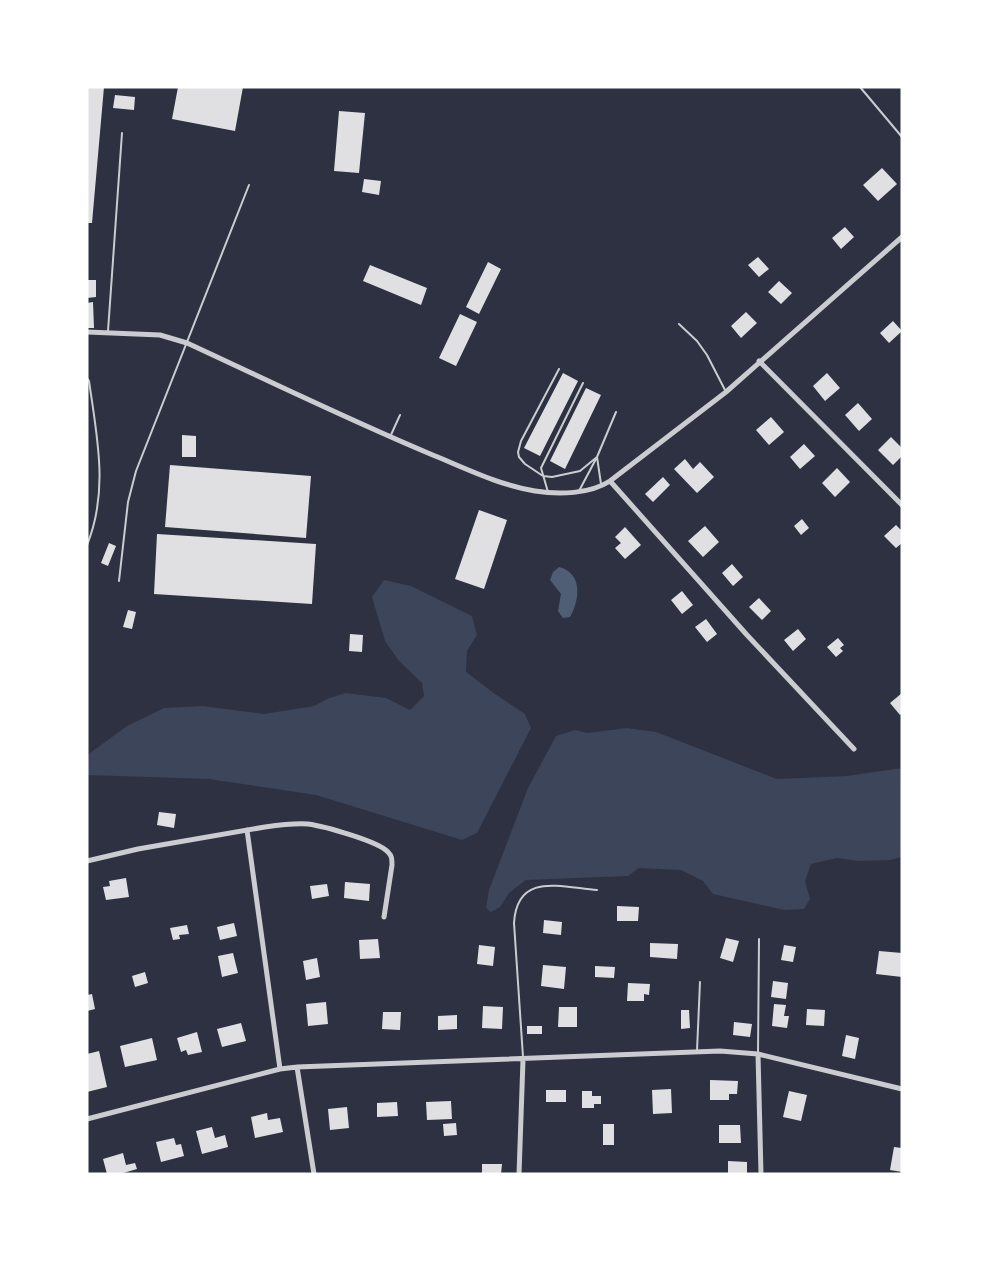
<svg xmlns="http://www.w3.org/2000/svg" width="989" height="1261" font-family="Montserrat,sans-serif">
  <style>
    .green { fill: #3c4559 }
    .water { fill: #4f5d75 }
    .building { fill: #e0e0e3 }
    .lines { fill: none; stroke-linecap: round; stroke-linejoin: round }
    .service { stroke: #caccd0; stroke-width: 2 }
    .minor { stroke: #caccd0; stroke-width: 5 }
  </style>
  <rect width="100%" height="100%" fill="#2d3142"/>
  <path class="green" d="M384 580 411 586 472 616 477 635 467 651 466 672 495 694 525 714 531 728 477 833 462 840 316 795 209 779 87 775V757L90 753 127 726 164 708 203 706 264 714 314 706 329 698 346 693 386 698 410 710 424 696 422 683 399 661 385 641 372 597Z
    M627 728 656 732 777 779 847 776 902 768V857L890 860 858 861 837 858 811 864 805 881 810 899 804 909 784 910 713 894 703 881 681 870 639 868 628 876 526 880 509 893 500 907 491 912 486 908 489 890 528 788 556 736 575 730 587 733Z"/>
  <path class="water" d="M559 567C583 573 580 600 570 617L563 618 558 611 561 594 550 580 553 572Z"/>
  <path class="building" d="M87 87H104L92 223H87Z
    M178 87H243L235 131 172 119Z
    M115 95 135 97 134 110 113 108Z
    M339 111 365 113 359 173 334 171Z
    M882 168 897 184 878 201 863 185Z
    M364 179 381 181 379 195 362 192Z
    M845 227 854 237 841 249 832 238Z
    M758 257 769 269 759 277 748 265Z
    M488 262 501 269 479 314 466 307Z
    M370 265 427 288 421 305 363 281Z
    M87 280H96V297L87 298Z
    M779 281 792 293 781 304 768 292Z
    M93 302 94 328H87V303Z
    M746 312 757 323 741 338 731 326Z
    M460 314 477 322 456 366 439 358Z
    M893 321 902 331 889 343 880 333Z
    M563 373 578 381 540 456 524 448Z
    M827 373 840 388 825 401 813 386Z
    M586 388 601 395 565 469 550 461Z
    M858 403 872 419 859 431 845 415Z
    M771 417 784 432 769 445 756 430Z
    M182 435 196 436V457H182Z
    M891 437 902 448V456L893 465 878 450Z
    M804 444 815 456 800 469 790 457Z
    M685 459 693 469 700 462 714 477 697 493 674 469Z
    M170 465 311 476 306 538 165 527Z
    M837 468 850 482 835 497 822 483Z
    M663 477 670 485 653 502 645 494Z
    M479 510 507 520 484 589 455 579Z
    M802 519 809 528 801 535 794 526Z
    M896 525 902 531V543L896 548 884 536Z
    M705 526 719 542 703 557 688 541Z
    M625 527 641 545 625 559 615 548 621 543 615 537Z
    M157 534 316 544 312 604 154 594Z
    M109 543 116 546 108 566 101 563Z
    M732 564 743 577 733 586 722 573Z
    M682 591 693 605 682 614 671 600Z
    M759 598 771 611 762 620 749 607Z
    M128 610 136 612 132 629 123 627Z
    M706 619 717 634 707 642 695 627Z
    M798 629 806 639 793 651 784 640Z
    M350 634 363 635 362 652 349 651Z
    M838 638 844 645 840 648 843 651 836 657 827 647Z
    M902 693V713L900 715 890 703Z
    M159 812 176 814 174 828 157 825Z
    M126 878 129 897 106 900 103 887 110 886 109 881Z
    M345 882 370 884 369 901 344 898Z
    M327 884 329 896 312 899 310 886Z
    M617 906 639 907 638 921H617Z
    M544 920 562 922 561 935 543 933Z
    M234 923 237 936 220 940 217 927Z
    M187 925 189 934 179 935 180 939 173 940 170 928Z
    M726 938 739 941 733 962 720 958Z
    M378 939 380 958 360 959 359 940Z
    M650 943 678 944 677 959 650 957Z
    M479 945 495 947 493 966 477 964Z
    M784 945 796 947 793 962 781 960Z
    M879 951 902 953V977L876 974Z
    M233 953 238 973 222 977 218 956Z
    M317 958 320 977 306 980 303 961Z
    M543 965 566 967 564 989 541 986Z
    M595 966 615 967 614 978 595 977Z
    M145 972 148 983 135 987 132 976Z
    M773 981 788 983 786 999 771 997Z
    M628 983 650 984 649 995 644 994V1001H627Z
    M92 994 95 1009 87 1011V995Z
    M326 1002 328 1024 308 1026 306 1004Z
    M774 1004 786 1005 784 1016H789L787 1028 772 1026Z
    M483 1006 503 1007 502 1029 482 1028Z
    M559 1007H577V1027H558Z
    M807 1009 825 1010 824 1026 806 1025Z
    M681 1010H689L690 1028 681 1029Z
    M383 1012H401L400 1030 382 1029Z
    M457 1015V1029L438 1030V1016Z
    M734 1022 752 1024 750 1037 733 1035Z
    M241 1023 246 1041 222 1047 217 1029Z
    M527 1026H542V1034H527Z
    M197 1032 202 1052 188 1055 186 1050 181 1052 177 1038Z
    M846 1035 859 1038 855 1059 842 1056Z
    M152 1038 157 1060 125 1067 120 1046Z
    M99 1051 107 1087 87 1092V1054Z
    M710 1080 738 1081 737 1094H729V1100H710Z
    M671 1089 672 1113 653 1114 652 1090Z
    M546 1090H566V1102H546Z
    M582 1091H592V1096H601V1104H594V1108H582Z
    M789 1091 807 1095 801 1121 783 1117Z
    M451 1101 452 1119 427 1120 426 1102Z
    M397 1102 398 1116 377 1117V1103Z
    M347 1107 349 1128 330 1130 328 1109Z
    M267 1113 268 1120 280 1118 283 1132 255 1138 251 1117Z
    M456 1123 457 1135 444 1136 443 1124Z
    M603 1124H614V1145H603Z
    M719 1125H740L741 1143H719Z
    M212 1127 215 1138 225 1135 228 1147 202 1154 196 1131Z
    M174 1138 176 1145 181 1144 184 1156 161 1162 156 1142Z
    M894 1147 902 1148V1172L890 1170Z
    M123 1153 126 1165 135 1163 137 1169 120 1174H107L103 1159Z
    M728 1161 747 1162V1174H728Z
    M482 1164H502L501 1174H482Z"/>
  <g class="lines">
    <path class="service" d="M860 87 902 137
      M679 324 697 341 707 355 725 390
      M108 331 122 133
      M559 369 521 441 518 452 519 457 525 464 543 476 552 477 580 471 597 457
      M87 378 89 381C97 437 109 491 87 545
      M390 437 400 415
      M597 457 601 484
      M579 491 597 457 616 412
      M548 492 541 468 583 383
      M119 581 128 502 136 471 249 185
      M697 1051 700 982
      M758 1054 759 939
      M523 1057 514 923C517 872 560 887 597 890"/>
    <path class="minor" d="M87 332 160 335 187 343C267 380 347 419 428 453 463 467 498 485 535 491 559 495 590 494 610 481L726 392 902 237
      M759 361 902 505
      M610 481 747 635 854 749
      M247 830 280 1069
      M87 861 138 849 265 827C279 825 293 823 308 824 323 826 378 841 388 852 392 856 392 859 392 865L384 917
      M758 1054 761 1174
      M297 1067 314 1174
      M87 1119 280 1069 297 1067 720 1051 758 1054 902 1089
      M519 1174 523 1060"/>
  </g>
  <rect width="989" height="1261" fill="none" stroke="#ffffff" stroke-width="177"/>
</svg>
